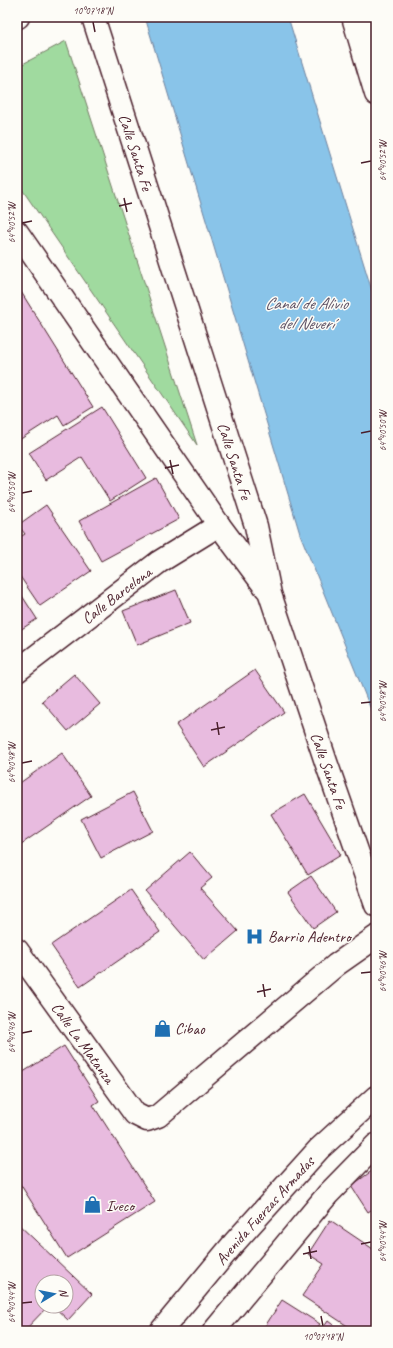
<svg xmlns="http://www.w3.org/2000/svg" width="393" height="1348" font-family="Caveat,sans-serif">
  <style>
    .green { fill: #a0da9f; stroke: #757c65 }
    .water { fill: #89c4e9; stroke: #70829d }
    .building { fill: #e8bbdf; stroke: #4a1f2b }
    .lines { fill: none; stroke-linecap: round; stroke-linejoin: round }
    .street-casing { stroke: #4a1f2b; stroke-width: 25 }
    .secondary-casing { stroke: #4a1f2b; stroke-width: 25 }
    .street { stroke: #fdfcf7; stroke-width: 22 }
    .secondary { stroke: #fdfcf7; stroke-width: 22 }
    .ticks { fill: none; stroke: #4a1f2b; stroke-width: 1.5 }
    .labels { text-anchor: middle; stroke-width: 3; stroke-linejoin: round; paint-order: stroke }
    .street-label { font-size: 16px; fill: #4a1f2b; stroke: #fdfcf7 }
    .poi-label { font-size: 16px; fill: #4a1f2b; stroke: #fdfcf7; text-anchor: start }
    .water-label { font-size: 17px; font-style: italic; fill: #5d5164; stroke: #fdfcf7 }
    .neatline { fill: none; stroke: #4a1f2b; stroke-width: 1.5 }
    .ticks-label { font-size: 10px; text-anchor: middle; fill: #4a1f2b }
  </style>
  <rect width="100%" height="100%" fill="#fdfcf7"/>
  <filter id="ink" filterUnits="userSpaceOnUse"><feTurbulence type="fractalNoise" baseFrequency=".025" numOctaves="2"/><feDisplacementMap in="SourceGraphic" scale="8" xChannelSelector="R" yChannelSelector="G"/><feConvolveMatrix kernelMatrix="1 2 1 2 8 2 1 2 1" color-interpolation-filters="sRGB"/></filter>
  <g filter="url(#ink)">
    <path class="green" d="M66 41 197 445 17 182V67Z"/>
    <path class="water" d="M145 17H288L376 304V722L300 534Z"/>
    <path class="building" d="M18 287 93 407 64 425 58 415 19 440 17 436V288Z
      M102 407 146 478 110 501 82 457 46 480 29 453Z
      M156 478 179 519 101 561 79 521Z
      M46 505 91 571 40 606 17 572V539L25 534 18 525Z
      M17 588 37 619 17 632Z
      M176 590 190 623 137 645 123 611Z
      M255 670 284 712 204 767 176 725Z
      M74 674 100 704 68 731 42 701Z
      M62 753 91 796 17 847V785Z
      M133 792 153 831 101 858 81 819Z
      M305 794 341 855 308 875 271 814Z
      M190 852 212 878 200 888 238 931 204 960 145 891Z
      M311 876 336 912 313 928 288 892Z
      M131 890 160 932 80 987 51 945Z
      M64 1046 99 1101 93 1105 155 1202 67 1258 17 1179V1076Z
      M376 1168V1207L368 1212 351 1186Z
      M330 1220 376 1251V1331H355L302 1296 324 1264 308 1254Z
      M17 1223 92 1294 68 1320 53 1306H66V1282H42V1306H48L24 1331H17Z
      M282 1300 320 1324 315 1331H262Z
      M328 1321 341 1331H321Z"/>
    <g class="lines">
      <defs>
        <g id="street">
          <path d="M17 17H18"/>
          <path id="s1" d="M93 17 256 526 270 594 326 762 376 905"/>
          <path d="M353 17 376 94"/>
          <path d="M367 17 376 27"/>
          <path d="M17 232 219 525 266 588"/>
          <path id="s2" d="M17 671 159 562 219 525"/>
          <path id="s3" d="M17 950 135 1114 147 1120 158 1116 336 965 376 937"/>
        </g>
        <g id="secondary">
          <path id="s4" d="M161 1331 234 1243 319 1149 376 1097"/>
          <path d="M214 1331 328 1194 376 1145"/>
        </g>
      </defs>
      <use href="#street" class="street-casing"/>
      <use href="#secondary" class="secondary-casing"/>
      <use href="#street" class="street"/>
      <use href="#secondary" class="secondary"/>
    </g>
  </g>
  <path class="ticks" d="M93 22 95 32M361 163 371 161M124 198 127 212M119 206 132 203M22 223 32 221M361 433 371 431M170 460 173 474M165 468 179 465M22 493 32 491M361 703 371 702M217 722 219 735M211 730 225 727M22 763 32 761M361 973 371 972M263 984 265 997M257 992 271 989M22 1033 32 1031M361 1244 371 1242M309 1246 311 1259M303 1254 317 1251M22 1303 32 1302M321 1316 323 1326"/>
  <defs>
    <symbol id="hospital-bare" viewBox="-9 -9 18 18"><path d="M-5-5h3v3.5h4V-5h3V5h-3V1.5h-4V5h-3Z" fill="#1f6fb2" stroke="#fdfcf7" stroke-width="2.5" paint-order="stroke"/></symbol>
    <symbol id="shop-bare" viewBox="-9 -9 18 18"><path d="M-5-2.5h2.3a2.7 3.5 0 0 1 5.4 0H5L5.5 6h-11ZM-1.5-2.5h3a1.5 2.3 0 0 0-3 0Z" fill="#1f6fb2" stroke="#fdfcf7" stroke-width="2.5" paint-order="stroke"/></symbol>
  </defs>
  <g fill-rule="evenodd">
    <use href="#hospital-bare" x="242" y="924" width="25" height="25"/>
    <use href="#shop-bare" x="150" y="1016" width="25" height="25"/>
    <use href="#shop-bare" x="80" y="1192" width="25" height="25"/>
  </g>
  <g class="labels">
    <g class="street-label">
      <text dy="6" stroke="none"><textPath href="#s1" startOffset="142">Calle Santa Fe</textPath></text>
      <text dy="6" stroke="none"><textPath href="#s1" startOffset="466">Calle Santa Fe</textPath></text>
      <text dy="6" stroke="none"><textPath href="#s2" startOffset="125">Calle Barcelona</textPath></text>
      <text dy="6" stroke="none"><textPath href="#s1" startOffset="790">Calle Santa Fe</textPath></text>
      <text dy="6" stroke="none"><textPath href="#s3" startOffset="114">Calle La Matanza</textPath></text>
      <text dy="6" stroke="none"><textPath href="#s4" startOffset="159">Avenida Fuerzas Armadas</textPath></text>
    </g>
    <g class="poi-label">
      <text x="268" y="942">Barrio Adentro</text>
      <text x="175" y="1034">Cibao</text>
      <text x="106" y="1211">Iveco</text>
    </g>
    <g class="water-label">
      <text x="306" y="309">Canal de Alivio<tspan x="306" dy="20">del Neverí</tspan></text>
    </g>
  </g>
  <rect width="393" height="1348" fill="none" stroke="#fdfcf7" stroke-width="44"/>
  <g transform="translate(54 1294) rotate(80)"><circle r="19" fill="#fdfcf7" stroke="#b5a4a5"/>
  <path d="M0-3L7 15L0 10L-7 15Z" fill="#1f6fb2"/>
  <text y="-6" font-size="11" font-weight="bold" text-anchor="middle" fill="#4a1f2b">N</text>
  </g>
  <rect x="22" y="22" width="349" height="1304" class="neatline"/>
  <g class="ticks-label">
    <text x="93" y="14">10°07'18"N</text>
    <text transform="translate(382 161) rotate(-90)" y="4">64°40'52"W</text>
    <text transform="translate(11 223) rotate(-90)" y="4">64°40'52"W</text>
    <text transform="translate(382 431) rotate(-90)" y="4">64°40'50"W</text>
    <text transform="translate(11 493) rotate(-90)" y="4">64°40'50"W</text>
    <text transform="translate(382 702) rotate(-90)" y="4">64°40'48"W</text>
    <text transform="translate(11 763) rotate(-90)" y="4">64°40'48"W</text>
    <text transform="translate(382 972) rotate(-90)" y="4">64°40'46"W</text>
    <text transform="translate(11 1033) rotate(-90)" y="4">64°40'46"W</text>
    <text transform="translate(382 1242) rotate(-90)" y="4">64°40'44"W</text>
    <text transform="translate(11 1303) rotate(-90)" y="4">64°40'44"W</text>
    <text x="323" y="1340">10°07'18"N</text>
  </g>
</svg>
